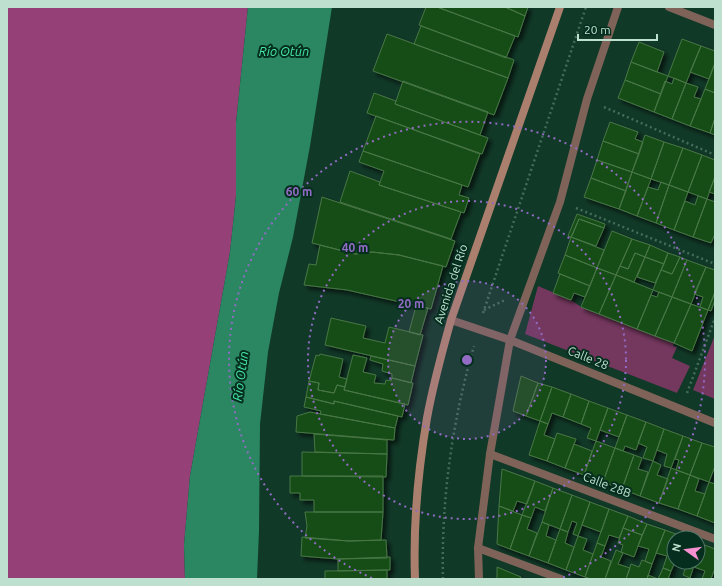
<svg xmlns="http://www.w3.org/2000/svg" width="722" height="586" font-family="Ubuntu,sans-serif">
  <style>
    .green { fill: #74375e }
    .forest { fill: #954178 }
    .water { fill: #2a8762 }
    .building { fill: #174e16; stroke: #487646; filter: url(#shadow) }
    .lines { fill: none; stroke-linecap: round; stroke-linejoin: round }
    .path { stroke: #456c5a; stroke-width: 2.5; stroke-dasharray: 2 3; stroke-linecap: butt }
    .service { stroke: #7f6358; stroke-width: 8 }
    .minor { stroke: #7f6358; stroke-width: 8 }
    .secondary { stroke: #ab7f6d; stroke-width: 8 }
    .ring { fill: none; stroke: #926bc5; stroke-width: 2; stroke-dasharray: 2 4 }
    .labels { text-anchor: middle; stroke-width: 4; stroke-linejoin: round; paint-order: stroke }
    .street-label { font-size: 12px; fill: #bee1cf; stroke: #052e1f }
    .water-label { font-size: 13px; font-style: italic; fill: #46e9aa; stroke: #052e1f }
    .centre { fill: #926bc5; stroke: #052e1f; stroke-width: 2 }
    .ring-label { font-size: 12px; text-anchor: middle; font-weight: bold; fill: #926bc5; stroke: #052e1f; stroke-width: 4; stroke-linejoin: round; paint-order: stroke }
  </style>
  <defs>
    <filter id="shadow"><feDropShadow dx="3.5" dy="3.5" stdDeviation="2" flood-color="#0009"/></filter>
  </defs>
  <rect width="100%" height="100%" fill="#113928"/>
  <path class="green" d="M538 286 571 300 581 307 674 343 673 346 677 347 672 358 690 366 677 393 525 334Z
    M715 335V399L693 390Z"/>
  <path class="forest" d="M7 7H248L236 123V196L230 252 190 476 184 545 185 579H7Z"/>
  <path class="water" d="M248 7H332L310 146 293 237 279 293 268 352 260 424 259 531 257 579H185L184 545 190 476 230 252 236 196V123Z"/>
  <path class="building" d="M426 7H437L515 36 506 58 419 25Z
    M437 7H505L525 16 518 37Z
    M505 7H528L525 16Z
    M421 26 514 60 508 78 414 44Z
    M387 34 508 78 494 115 373 71Z
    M682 39 701 46 686 83 668 76Z
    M639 42 664 52 657 72 631 62Z
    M701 46 715 51V63L709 79 690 72Z
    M631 62 668 76 661 94 625 80Z
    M715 63V93L705 89Z
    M674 78 686 83 672 119 654 112 665 81 672 84Z
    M625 80 661 94 654 112 618 98Z
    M403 81 488 112 480 135 395 104Z
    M686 83 698 87 694 97 701 99 690 126 672 119Z
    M705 89 715 93V118L710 133 690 126Z
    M374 93 396 101 395 104 488 138 482 154 367 113Z
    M376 116 480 154 468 187 363 151Z
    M715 118V135L710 133Z
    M610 122 638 132 635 139 643 142 639 154 603 141Z
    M645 135 664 142 651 179 632 172Z
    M603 141 639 154 632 172 597 160Z
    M664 142 683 148 669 185 651 179Z
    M683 148 702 155 688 192 669 185Z
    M363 151 462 185 459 195 469 198 464 213 379 185 384 171 359 162Z
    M702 155 715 160V176L707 199 688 192Z
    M597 160 632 172 626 191 591 178Z
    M350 171 380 182 379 185 461 212 451 239 340 202Z
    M632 172 651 179 637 216 619 209Z
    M591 178 626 191 619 209 584 197Z
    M714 180 715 181V194L709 192Z
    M661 182 669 185 656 223 637 216 648 187 658 190Z
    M669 185 688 192 674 230 656 223Z
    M698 196 707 199 693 237 674 230 685 201 695 205Z
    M322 197 455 241 446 267 399 255 372 252 355 254 312 243Z
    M707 199 715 202V234L711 243 693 237Z
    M577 214 605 224 604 228 579 219 572 236 571 237 568 236Z
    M579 219 604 228 596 246 571 237Z
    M612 231 632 239 616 275 597 268Z
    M571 237 604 250 597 268 565 255Z
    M632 239 650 245 645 257 635 253 628 269 620 266Z
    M320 245 355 254 372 252 399 255 443 266 431 309 347 290 304 285 309 264 316 265Z
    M650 245 668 253 664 264 645 257Z
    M635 253 645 257 634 282 616 275 620 266 628 269Z
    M668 253 680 257 672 274 661 270Z
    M565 255 597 268 590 286 558 273Z
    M645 257 664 264 655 283 637 277Z
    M680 257 687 260 672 297 653 290 661 270 672 274Z
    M687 260 706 267 691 304 672 297Z
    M706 267 715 270V292L708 310 700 307 703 297 694 294Z
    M597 268 616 275 599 314 581 307Z
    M560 274 590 286 585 297 574 293 571 300 553 293Z
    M616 275 653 290 637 329 599 314Z
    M659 292 672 297 655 336 637 329 651 295 657 297Z
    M715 292V300L711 311 708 310Z
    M672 297 691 304 674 343 655 336Z
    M691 304 708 310 692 351 674 343Z
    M416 306 428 308 420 335 409 332Z
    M331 318 366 326 363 338 385 343 389 327 423 335 415 366 325 345Z
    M320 354 343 359 339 377 347 379 345 387 337 385 334 393 318 390 319 383 309 381 316 355 319 356Z
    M353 355 367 358 363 372 376 375 374 383 385 384 386 380 391 381 392 378 413 383 408 405 344 390Z
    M371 356 415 366 411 383 392 378V374L382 371 383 364 370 360Z
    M521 376 538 383 526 416 513 411Z
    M309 381 319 383 318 390 334 393 337 385 345 387 344 390 405 404 402 417 334 401V404L306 397Z
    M538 383 552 387 540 421 526 416Z
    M552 387 571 394 563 417 552 413 548 424 540 421Z
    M571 394 589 401 581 424 563 417Z
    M306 397 334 404V401L398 416 395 428 320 414 321 411 304 407Z
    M589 401 608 408 596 441 587 438 591 428 581 424Z
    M608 408 627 415 619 437 600 430Z
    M310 412 395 428 394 440 296 432 297 416Z
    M627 415 646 422 636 450 625 446 623 451 615 448Z
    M540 421 548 424 544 435 555 439 547 461 529 455Z
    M646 422 664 429 653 461 643 458 647 447 638 443Z
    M664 429 683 436 671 468 664 466 667 454 657 450Z
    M557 433 576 439 565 468 547 461Z
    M314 434 387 440V454L315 452Z
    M683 436 702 443 690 475 676 470 679 460 675 459Z
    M596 441 615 448 603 482 584 475Z
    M702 443 715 447V466L709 482 690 475Z
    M574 444 592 451 584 475 565 468Z
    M615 448 634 455 622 489 603 482Z
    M302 452 387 454 386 477 302 476Z
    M634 455 642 458 638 469 648 472 640 496 622 489Z
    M653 461 661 465 657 475 668 479 659 503 640 496Z
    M671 468 690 475 678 509 659 503Z
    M502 469 535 481 527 504 517 501 513 511 499 506Z
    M690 475 699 479 695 491 705 494 697 516 678 509Z
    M290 476H383V512H314V500H300V493H290Z
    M535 481 553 488 545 511 535 507 531 518 522 515Z
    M709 482 715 484V523L697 516Z
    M553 488 572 495 560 529 542 522Z
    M572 495 590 502 578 536 573 534 577 523 572 521 568 532 560 529Z
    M590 502 609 509 601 532 582 525Z
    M499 506 522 515 510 549 497 544Z
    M609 509 628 516 619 538 609 535 605 546 597 543Z
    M305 512H383L381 540 349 541 305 538 307 526Z
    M522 515 531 518 527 529 537 533 529 556 510 549Z
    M628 516 647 524 642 535 623 528Z
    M542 522 549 525 546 536 556 540 548 563 529 556Z
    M647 524 665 530 652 564 645 561 649 549 638 546Z
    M623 528 642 535 634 557 621 552 623 545 618 543Z
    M560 529 568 532 565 543 574 547 566 570 548 563Z
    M665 530 684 537 674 538 675 562 671 571 663 568 667 556 656 553Z
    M578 536 587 539 583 550 593 554 585 577 566 570Z
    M302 537 349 541 386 540 387 558 338 559 301 556Z
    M597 543 605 546 601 557 611 561 605 579H591L585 577Z
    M702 544 715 549V568L711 579H702L705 571 694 567 695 562H698V555Z
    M616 550 623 553 618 564 630 568 626 579H605Z
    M390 557V570L338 571V559Z
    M642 560 652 564 647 579H626L631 564 639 567Z
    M682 562H695L690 578 683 575 687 564Z
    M497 567 521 577 520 579H497Z
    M663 568 671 571 668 579H647L648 575 658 579Z
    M387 570V579H325V571Z"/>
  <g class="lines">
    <path class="path" d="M604 107 715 155
      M576 208 715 264
      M484 310 505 300
      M483 313 586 7
      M687 393 715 318
      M443 579C441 501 452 422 474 346"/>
    <path class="service" d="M479 579 478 548 490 454 510 340 560 202 587 99 618 7"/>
    <path class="minor" d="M669 7 715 25
      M451 320 510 340 715 423
      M490 454 715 539
      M478 548 561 579"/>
    <path class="secondary" d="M415 579C413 525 418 471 427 418 433 385 442 352 451 320L560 7"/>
  </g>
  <circle cx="467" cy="360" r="79" fill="#926bc5" fill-opacity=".12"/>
  <g class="ring">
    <circle cx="467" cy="360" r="79"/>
    <circle cx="467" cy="360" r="159"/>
    <path d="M372 578A238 238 0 1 1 562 578"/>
  </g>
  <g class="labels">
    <g class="street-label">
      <text transform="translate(451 284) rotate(-72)" y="4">Avenida del Río</text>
      <text transform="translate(588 358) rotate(22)" y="4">Calle 28</text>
      <text transform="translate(607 485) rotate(21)" y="4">Calle 28B</text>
    </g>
    <g class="water-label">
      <text x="284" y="56">Río Otún</text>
      <text transform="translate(240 376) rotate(-82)" y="5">Río Otún</text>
    </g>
  </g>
  <circle cx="467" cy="360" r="6" class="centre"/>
  <g class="ring-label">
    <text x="299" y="196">60 m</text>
    <text x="355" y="252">40 m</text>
    <text x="411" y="308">20 m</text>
  </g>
  <rect width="722" height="586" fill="none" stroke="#bee1cf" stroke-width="16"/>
  <g transform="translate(686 550) rotate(284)"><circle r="19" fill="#052e1f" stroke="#4f7665"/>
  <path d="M0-3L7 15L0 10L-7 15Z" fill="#f690d0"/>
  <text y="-6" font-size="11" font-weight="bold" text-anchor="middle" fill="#bee1cf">N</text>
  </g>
  <path d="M578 34v6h79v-6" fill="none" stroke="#bee1cf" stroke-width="2"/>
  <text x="584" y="34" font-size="12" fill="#bee1cf" stroke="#052e1f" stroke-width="3" paint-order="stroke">20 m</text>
</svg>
